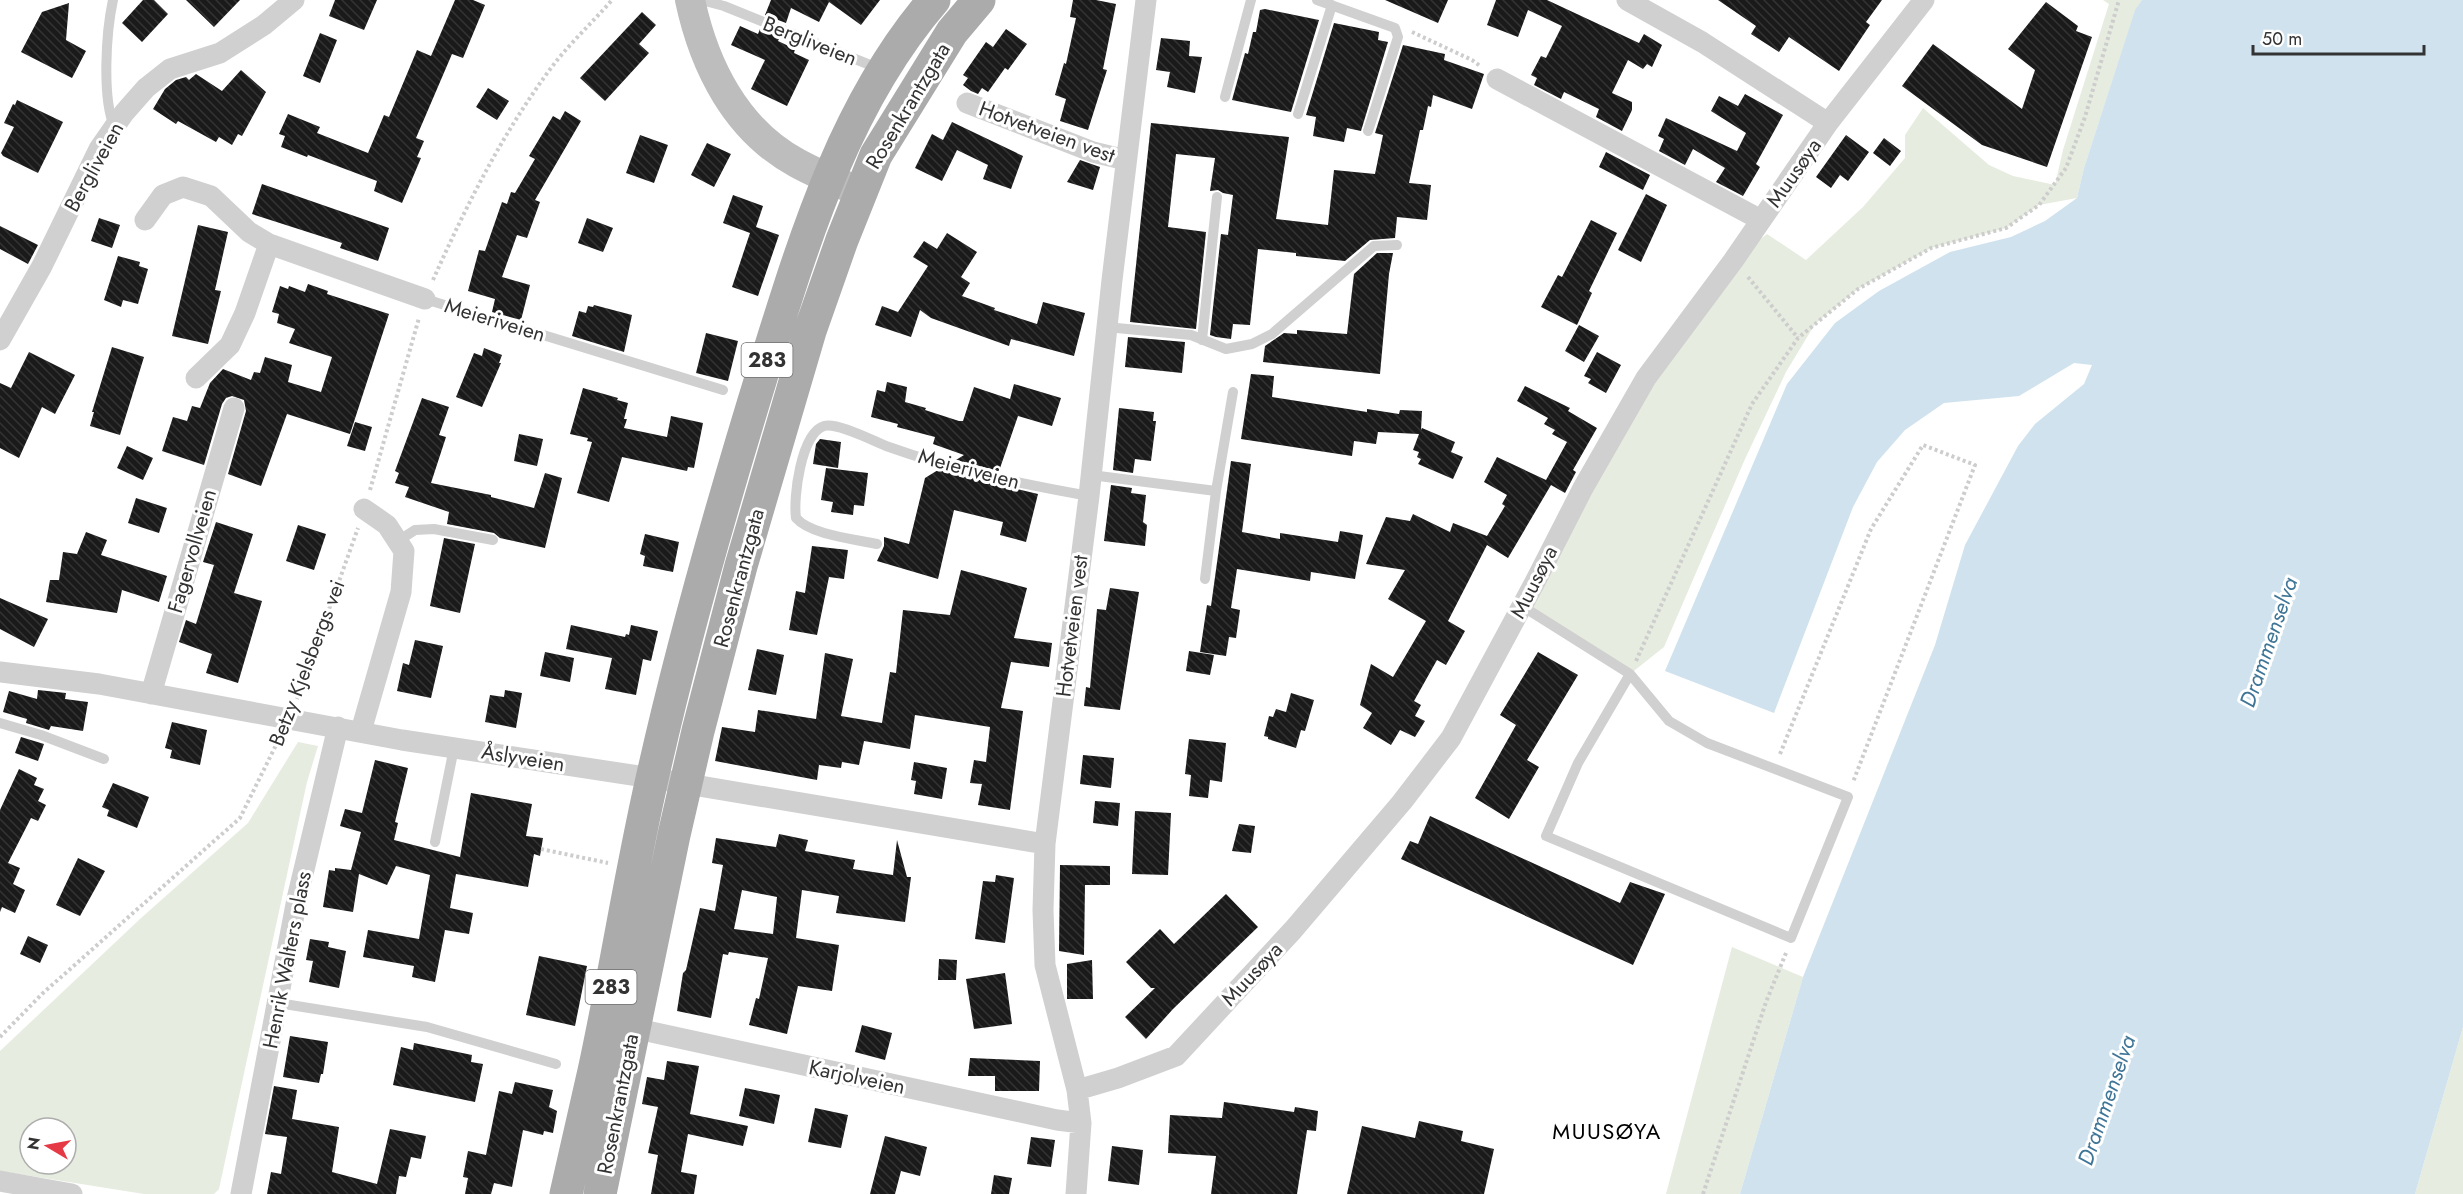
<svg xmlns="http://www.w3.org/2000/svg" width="2463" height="1194" font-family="Jost,sans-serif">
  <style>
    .park { fill: #e6ecdf; fill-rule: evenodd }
    .water { fill: #cfe2ee }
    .building { fill: url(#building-back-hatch); fill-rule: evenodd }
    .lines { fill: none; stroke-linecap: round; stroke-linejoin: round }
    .path { stroke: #cdcdcd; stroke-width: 4; stroke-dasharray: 3 3; stroke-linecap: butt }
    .service { stroke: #d0d0d0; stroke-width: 10 }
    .minor { stroke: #d0d0d0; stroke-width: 21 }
    .secondary { stroke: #bdbdbd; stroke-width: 30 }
    .primary { stroke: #ababab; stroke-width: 33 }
    .labels { text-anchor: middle; stroke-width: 6; stroke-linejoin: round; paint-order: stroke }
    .shield { fill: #fff; stroke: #707070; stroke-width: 1.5 }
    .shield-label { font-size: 20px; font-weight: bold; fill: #333 }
    .street-label { font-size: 21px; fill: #333; stroke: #fff }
    .water-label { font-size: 22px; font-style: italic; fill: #3f7597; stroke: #fff }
    .neighbourhood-label { font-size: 22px; letter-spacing: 1.5px; fill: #000; stroke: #fff }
  </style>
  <defs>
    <pattern id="building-back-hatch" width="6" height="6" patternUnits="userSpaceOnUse" patternTransform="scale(1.5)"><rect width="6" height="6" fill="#1a1a1a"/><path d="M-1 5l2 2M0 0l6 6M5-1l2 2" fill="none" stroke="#333"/></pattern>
  </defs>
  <rect width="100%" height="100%" fill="#fff"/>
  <path class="park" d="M2103 0H2142L2135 11 2084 168 2077 198 2039 205 2006 228 1931 248 1858 289 1815 324 1786 372 1745 459 1664 647 1630 674 1522 606 1583 488 1733 261 1767 234 1806 260 1863 207 1905 158V135L1923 108 1989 165 2013 176 2055 185 2063 150 2109 4Z
    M298 742 318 746 307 782 219 1189 214 1194H144L0 1171V1051L140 919 248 823ZM30 1128H66V1164H30Z
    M1732 947 1803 977 1740 1194H1666Z
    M2463 1027V1194H2415Z"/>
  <path class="water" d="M2142 0H2463V1027L2415 1194H1740L1803 977 1935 645 1965 545 2018 446 2035 424 2084 384 2092 365 2074 363 2019 396 1944 403 1905 430 1877 462 1853 507 1774 713 1665 671 1787 384 1835 323 1879 291 1950 252 2011 237 2045 221 2077 198 2084 168 2135 10Z"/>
  <path class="building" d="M143 0H154L168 14 142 42 122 23Z
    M186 0H240L214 27Z
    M335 0H377L364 30 329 16Z
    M455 0H473L485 5 463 58 452 54 416 138 424 141 417 157 421 158 402 203 374 191 377 181 308 155 307 157 281 147 285 136 279 134 288 114 320 127 317 133 368 153 384 115 389 117 417 50 431 56Z
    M771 0H880L861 25 829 2 819 22 791 8 786 23 765 15Z
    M1073 0H1096L1116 4 1103 69 1107 70 1088 130 1060 121 1066 99 1055 95 1064 63 1066 64 1076 18 1070 17Z
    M1385 0H1448L1438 23Z
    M1496 0H1547L1639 43 1644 34 1662 45 1652 67 1647 64 1643 69 1628 60 1612 93 1632 102V110L1622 131 1596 117 1599 109 1564 92 1561 99 1534 85 1537 78 1531 75 1541 56 1546 58 1562 26 1528 10 1518 37 1487 25Z
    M1718 0H1882L1866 22 1870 25 1839 71 1789 37 1779 52 1751 34 1756 26Z
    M2046 2 2078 26 2076 31 2092 37 2047 167 1982 145 1902 86 1933 44 2022 109 2035 70 2008 49Z
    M69 3 66 40 86 51 72 78 21 52 42 12Z
    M1265 9 1319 20 1291 112 1232 100 1245 53 1248 54 1253 32H1256L1260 10Z
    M642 12 656 25 639 44 649 53 605 101 580 78Z
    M1334 23 1379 32 1378 40 1388 42 1361 131 1347 128 1344 142 1313 136 1316 117 1306 115Z
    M740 26 758 34 760 29 780 37 778 41 795 49 794 53 809 60 787 106 751 89 765 60 731 45Z
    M1006 29 1027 44 1008 70 1005 68 988 92 982 88 978 94 971 91 963 85 968 78 963 75 986 42 993 47Z
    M320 33 337 40 320 83 303 76Z
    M1161 38 1190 41 1189 56 1202 57 1195 93 1167 87 1170 72 1156 70Z
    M1403 45 1445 54 1444 60 1484 74 1472 109 1433 95 1431 107 1428 106 1423 130H1420L1409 183 1431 185 1427 220 1397 217 1395 238 1370 240 1345 261 1296 256V253L1258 249 1250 325 1233 324 1231 339 1216 337 1210 335 1221 234 1228 235 1233 195 1223 193 1218 190 1210 191 1215 158 1176 154 1168 227 1206 232 1196 329 1130 322 1151 123 1289 137 1276 219 1328 225 1334 170 1375 174 1383 135 1375 133Z
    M241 70 266 92 242 136 238 134 232 145 219 137 216 142 178 121 176 124 153 109 165 89 176 80 186 77 189 80 196 74 222 91Z
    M488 88 509 101 497 120 476 107Z
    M1745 94 1783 115 1756 164 1760 167 1743 196 1716 182 1725 168 1693 149 1685 165 1659 151 1664 139 1658 136 1666 118 1737 151 1746 133 1711 111 1719 96 1738 106Z
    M17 100 63 122 38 173 3 156 1 153 14 127 4 123 13 104 15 105Z
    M565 111 581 121 535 200 540 202 527 238 517 235 502 277 530 285 521 320 492 312 495 299 468 291 479 250 485 251 502 202 507 204 511 192 515 193 535 159 529 156 553 116 560 120Z
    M952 122 1023 156 1011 189 983 179 988 165 957 150 942 181 915 168 932 134 943 140Z
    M640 135 668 145 654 183 626 173Z
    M1846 135 1869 152 1848 181 1840 175 1831 188 1816 177Z
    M1884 138 1901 151 1890 166 1873 153Z
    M707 143 731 154 714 187 691 175Z
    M1606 152 1650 175 1643 190 1599 167Z
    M1080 160 1100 167 1093 190 1067 182Z
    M262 184 389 228 378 261 340 248 342 243 252 214Z
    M1646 194 1667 205 1641 262 1618 250Z
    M733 195 763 206 756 227 779 235 758 296 732 287 750 233 723 223Z
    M99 218 120 225 112 248 91 241Z
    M587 218 613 228 603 252 578 243Z
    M1591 220 1617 233 1589 291 1592 293 1577 325 1541 307 1558 275 1562 277Z
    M198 225 228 232 215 290 221 291 208 344 172 336Z
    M0 226 38 245 28 264 0 249Z
    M947 233 977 252 961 277 970 283 962 296 995 308 994 310 1037 324 1043 302 1085 313 1074 356 1011 339 1009 346 931 318 920 310 911 337 875 325 882 306 898 312 928 266 913 257 924 241 937 249Z
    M1377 253H1393L1389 274 1380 374 1263 362 1265 346 1284 333 1297 334V330L1347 334 1354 274Z
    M118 256 140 262 139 266 148 269 138 304 123 300 121 307 104 300Z
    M308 284 328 291 327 294 389 314 350 434 287 414 261 486 228 474 246 411 244 400 232 396 226 398 222 404 204 465 162 451 173 417 187 421 192 406 200 408 210 383 223 369 251 380 254 372 260 373 265 357 292 365 288 382 321 392 332 357 289 343 295 329 277 323 279 314 272 312 280 286 288 289 289 286 305 292Z
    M594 305 632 315 624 352 572 336 579 311 586 313 588 306 593 307Z
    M1579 325 1599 336 1584 362 1565 351Z
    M706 333 738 341 728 381 696 373Z
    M1128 337 1185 342 1182 373 1125 367Z
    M112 347 144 357 120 435 90 426 94 412H92Z
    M484 348 502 355 499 363H501L482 407 456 397 474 353 482 356Z
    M29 352 75 375 55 414 42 407 19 458 0 448V383L11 388Z
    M1597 352 1621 365 1606 393 1588 383 1591 379 1584 376Z
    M1251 374 1274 376 1272 397 1367 412V409L1399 414 1400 410 1422 411 1421 430 1422 428 1455 442 1451 452 1463 457 1453 479 1418 464 1421 459 1417 457 1419 452 1413 450 1419 434 1378 432 1376 444 1354 441 1352 456 1241 439Z
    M887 382 907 387 905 402 926 408 925 410 959 421H963L974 387 1010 399 1014 384 1061 398 1052 426 1018 416 999 471 956 460 964 455 933 444 935 437 897 427 898 424 871 417 877 390 885 392Z
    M1525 386 1570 408 1568 411 1597 428 1573 470 1576 472 1565 493 1551 485 1508 558 1487 545 1448 621 1465 631 1446 665 1437 660 1414 701 1421 705 1415 716 1425 721 1415 737 1400 730 1391 745 1363 728 1372 713 1360 705 1371 664 1393 677 1426 621 1388 599 1405 570 1366 564 1386 517 1410 521 1413 514 1450 532 1453 523 1487 536 1505 506 1502 504 1507 495 1484 482 1497 457 1546 480 1567 442 1552 434 1555 430 1544 424 1548 418 1517 401Z
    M583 388 618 398 617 400 628 403 624 419H627L624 428 667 437 671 416 703 423 694 468 688 467 687 471 622 457 609 502 577 493 592 442 587 441 588 438 570 434Z
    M422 398 449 407 439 435 446 437 431 483 491 495V497L534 508 545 473 562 478 545 548 500 538 494 533 447 524 449 512 405 497 409 487 395 483 399 473 395 471Z
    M1119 408 1154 412 1153 421H1156L1151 461 1135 459 1133 473 1113 470Z
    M355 422 372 427 365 451 347 446Z
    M519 434 543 439 537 466 514 461Z
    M820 439 841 442 838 468 813 464 816 444Z
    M127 446 153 458 143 480 117 468Z
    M1231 461 1251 464 1242 532 1280 539V533L1338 542 1340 531 1363 535 1355 579 1311 572 1310 581 1237 569 1231 608 1240 610 1236 638 1229 637 1226 656 1200 652 1207 605 1211 606Z
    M826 468 868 473 864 506 854 505 853 515 831 512 833 502 821 500Z
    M938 470 1038 494 1026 542 1000 535 1003 522 954 510 938 579 877 561 884 546V537L909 544 925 478Z
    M1111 485 1132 488 1131 493 1146 495 1143 522 1147 525 1145 546 1104 541Z
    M136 498 167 508 159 533 128 523Z
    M216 522 253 534 234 593 262 601 238 683 206 673 212 654 179 642 186 620 196 624 214 565 203 562Z
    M298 525 326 534 314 570 286 561Z
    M86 532 107 540 101 555 167 576 159 602 122 590 117 613 46 602 50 580H59L63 552 77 554Z
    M645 534 679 542 673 572 643 566 645 556 640 554Z
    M444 538 475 544 460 613 430 606Z
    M812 546 848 550 844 579 829 577 817 635 789 630 796 591 805 593Z
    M961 570 1027 588 1014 638 1052 643 1049 667 1011 662 1001 708 1023 711 1010 810 978 805 982 784 970 783 974 760 986 762 990 727 915 715 910 749 864 741 859 765 842 762 841 768 819 765 817 780 715 761 722 727 755 732 758 710 816 719 825 653 853 659 841 716 882 723 890 672 896 673 903 610 950 615Z
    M1110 588 1139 592 1120 710 1084 706 1086 687 1090 688 1097 609 1106 610Z
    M0 598 48 619 34 647 0 629Z
    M571 625 625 637 626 634 629 635 631 625 658 631 651 661 643 659 636 695 605 689 612 658 566 649Z
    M415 640 443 646 431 698 397 691 403 663 409 665Z
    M757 649 784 655 776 695 748 690Z
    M1189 651 1214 655 1210 675 1186 671Z
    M545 652 574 658 570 682 540 676Z
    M1538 652 1578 675 1527 760 1539 767 1509 819 1475 798 1516 725 1500 715Z
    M38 690 66 693 65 699 88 702 83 731 51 726 49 730 26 723 27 719 3 712 9 691 37 699Z
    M505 690 522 693 516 728 485 722 490 695 504 697Z
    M1291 693 1314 700 1305 731 1301 730 1296 748 1268 739V737L1264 736 1269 716 1273 717 1276 709 1286 712Z
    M172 722 207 730 200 765 170 758 172 750 165 748Z
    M21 737 44 744 38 761 15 753Z
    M1189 739 1226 743 1222 782 1210 780 1208 798 1189 796 1191 775 1185 774Z
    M1083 755 1114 758 1111 788 1080 784Z
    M375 760 408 768 395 822 398 823 394 840 460 857 471 793 532 804 526 836 543 838 540 856 534 854 528 887 456 874 450 908 473 913 469 934 445 930 435 982 412 977 414 966 363 957 368 930 419 939 430 875 396 866 387 885 359 874 353 912 323 907 329 870 335 871V868L351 870 361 832 340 826 345 809 362 813Z
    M914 762 947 768 942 799 914 794 916 781 911 780Z
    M19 769 37 778 34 785 44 789 38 801 46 805 38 821 31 818 8 863 20 868 13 884 25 890 15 913 2 907 0 912V810Z
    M113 783 149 797 137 828 107 816 109 810 102 807Z
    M1095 801 1120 803 1118 826 1093 823Z
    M1135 811 1171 813 1168 875 1132 874Z
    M1430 816 1620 903 1630 882 1665 894 1633 965 1401 859 1410 841 1418 844Z
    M1239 824 1255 826 1251 853 1232 851Z
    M779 834 808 840 805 851 855 860 853 869 893 875 897 840 907 877H911L905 922 836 913 839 896 802 890 796 938 839 945 832 991 798 986 787 1034 749 1025 756 998 759 999 768 958 729 952 728 955 723 954 711 1018 677 1011 683 973 686 970 700 908 715 911 723 865 712 863 716 838 776 847ZM742 890 777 897 773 934 734 929Z
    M78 858 105 871 80 916 56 905Z
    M1060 865 1110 866V885H1085L1084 955 1059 951Z
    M996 875 1014 878 1005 943 975 939 983 881 995 882Z
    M1226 894 1258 927 1173 1009 1146 1039 1125 1017 1155 988H1151L1126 962 1160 929 1174 944Z
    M28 936 48 945 40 963 20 954Z
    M310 939 329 942 328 947 346 951 339 988 309 982 313 961 306 960Z
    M539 956 587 966 575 1026 526 1015Z
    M939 959 957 960 956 980H938Z
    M1092 960 1093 999H1067V964Z
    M1005 973 1012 1024 974 1029 966 979Z
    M862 1025 892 1033 885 1060 855 1052Z
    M290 1036 328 1042 323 1074H321L319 1083 283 1077Z
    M414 1043 472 1055 471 1062 483 1064 475 1102 393 1085 401 1047 413 1050Z
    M970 1058 1040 1061 1039 1091H995V1076H968Z
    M667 1061 699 1066 690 1114 748 1126 743 1146 688 1134 681 1172 697 1175 694 1194H651L658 1155 648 1153 658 1107 642 1104 647 1077 664 1080Z
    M515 1082 553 1090 549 1107 557 1111 553 1133 544 1131 543 1135 523 1130 512 1187 494 1183 491 1194H465L468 1178 463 1177 468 1151 486 1155 499 1091 512 1094Z
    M274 1086 297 1090 292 1119 339 1127 332 1172 377 1184 390 1129 426 1136 421 1159 411 1157 406 1177 399 1176 396 1194H267L271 1172 281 1174 287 1137 265 1134Z
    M745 1088 780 1095 774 1124 739 1116Z
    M1224 1102 1294 1112 1295 1107 1318 1111 1316 1131 1307 1130 1297 1194H1211L1216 1156 1168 1153 1170 1115 1222 1118Z
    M815 1108 848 1115 841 1148 808 1142Z
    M1419 1121 1463 1131 1461 1141 1494 1149 1484 1194H1347L1362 1126 1415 1138Z
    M885 1136 927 1147 920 1176 901 1171 895 1194H870Z
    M1031 1137 1055 1140 1051 1167 1027 1164Z
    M1112 1146 1143 1150 1139 1185 1108 1181Z
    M994 1175 1012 1178 1009 1194H991Z"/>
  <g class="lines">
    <path class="path" d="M1412 32 1472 60 1480 66
      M1748 277 1798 338
      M433 280C466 206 502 134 551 68 569 44 592 23 612 0
      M370 490 419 318
      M1636 661 1752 404 1798 338 1858 289 1931 248 2006 228 2039 205 2066 168 2085 117 2119 0
      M297 699 358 528
      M1780 754 1871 529 1923 445 1975 465 1853 782
      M541 849 608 863
      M0 1037 42 994 240 818 279 739
      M1703 1194 1766 1002 1786 953"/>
    <path class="service" d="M113 0C106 32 102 97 114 126
      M701 0 724 6 880 69
      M1317 0 1395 28 1398 37 1368 131
      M1225 97 1251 0
      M1298 114 1332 5
      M425 299 723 390
      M1106 327 1191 335 1226 349 1252 344 1272 334 1374 246 1397 245
      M1202 340 1217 197
      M1091 475 1216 491
      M398 541 415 530 434 529 493 540
      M877 544C854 539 811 535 796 518 793 498 801 433 824 426 838 422 875 442 889 447 953 470 1022 484 1089 496
      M1205 579 1216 491 1233 392
      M1522 606 1630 674 1669 721 1707 743 1848 797 1791 938 1546 836 1578 763 1630 674
      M0 723 41 735 104 759
      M435 842 454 748
      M278 1003 427 1027 556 1064"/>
    <path class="minor" d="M1627 0 1702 42 1828 123
      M1497 79 1761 220
      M967 103 1093 152 1126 160
      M145 220 163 195 183 187 211 196 249 232 269 244 425 299
      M0 340 42 266 99 149 124 113 146 88 170 69 220 53 264 25 294 0
      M196 378 230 345 245 313 269 244
      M0 672 99 684 402 740 652 778 1045 844
      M151 694 234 408
      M361 731 401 592 404 551 387 525 364 509
      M633 1028 1057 1120 1081 1123
      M1077 1090 1118 1078 1176 1056 1293 930 1402 802 1451 738 1535 582 1583 488 1646 378 1733 261 1828 123 1924 0
      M0 1181 72 1194
      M241 1194 297 899 338 727
      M1076 1194 1081 1123 1077 1090 1045 965 1043 910 1045 844 1089 496 1112 280 1146 0"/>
    <path class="secondary" d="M690 0C704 66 736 130 797 163 817 174 839 183 860 192"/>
    <path class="primary" d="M566 1194C575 1153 585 1112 594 1071 615 974 630 876 652 779 683 640 723 501 765 365 805 237 845 103 934 0
      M600 1194 674 835 698 731 741 566 810 331 842 240 876 155 952 32 979 0"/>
  </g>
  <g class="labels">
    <g class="shield">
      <rect x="741.5" y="343" width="51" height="34" rx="4.5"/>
      <rect x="585.5" y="970" width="51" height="34" rx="4.5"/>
    </g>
    <g class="shield-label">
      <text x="767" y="367">283</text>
      <text x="611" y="994">283</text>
    </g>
    <g class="street-label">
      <text transform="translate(810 41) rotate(22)" y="7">Bergliveien</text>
      <text transform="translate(908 106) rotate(-59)" y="7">Rosenkrantzgata</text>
      <text transform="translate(1047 132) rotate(20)" y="7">Hotvetveien vest</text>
      <text transform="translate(94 167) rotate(-61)" y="7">Bergliveien</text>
      <text transform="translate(1794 173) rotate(-55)" y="7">Muusøya</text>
      <text transform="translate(495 320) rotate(17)" y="7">Meieriveien</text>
      <text transform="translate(969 469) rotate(15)" y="7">Meieriveien</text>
      <text transform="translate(192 551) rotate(-74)" y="7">Fagervollveien</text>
      <text transform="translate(739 578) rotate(-75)" y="7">Rosenkrantzgata</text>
      <text transform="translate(1534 582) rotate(-63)" y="7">Muusøya</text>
      <text transform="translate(1072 626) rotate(-83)" y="7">Hotvetveien vest</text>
      <text transform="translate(307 663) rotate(-69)" y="7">Betzy Kjelsbergs vei</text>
      <text transform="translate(523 758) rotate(9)" y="7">Åslyveien</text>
      <text transform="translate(287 960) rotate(-79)" y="7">Henrik Walters plass</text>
      <text transform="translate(1252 974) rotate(-47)" y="7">Muusøya</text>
      <text transform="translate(857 1077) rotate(12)" y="7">Karjolveien</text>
      <text transform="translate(618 1104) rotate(-79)" y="7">Rosenkrantzgata</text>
    </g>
    <g class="water-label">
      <text transform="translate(2268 642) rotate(-71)" y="8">Drammenselva</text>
      <text transform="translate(2106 1100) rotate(-71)" y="8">Drammenselva</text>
    </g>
    <g class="neighbourhood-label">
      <text x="1607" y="1139">MUUSØYA</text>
    </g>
  </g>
  <g transform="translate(48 1146) rotate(280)"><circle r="28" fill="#ffffff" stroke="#adadad" stroke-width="1.5"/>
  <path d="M0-4.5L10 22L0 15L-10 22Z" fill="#e63946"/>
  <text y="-9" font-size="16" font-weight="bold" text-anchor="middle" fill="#333333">N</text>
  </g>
  <path d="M2253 45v9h171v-9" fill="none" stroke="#333333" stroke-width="3"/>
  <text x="2262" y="45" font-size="18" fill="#333333" stroke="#ffffff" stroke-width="4.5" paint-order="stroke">50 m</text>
</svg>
